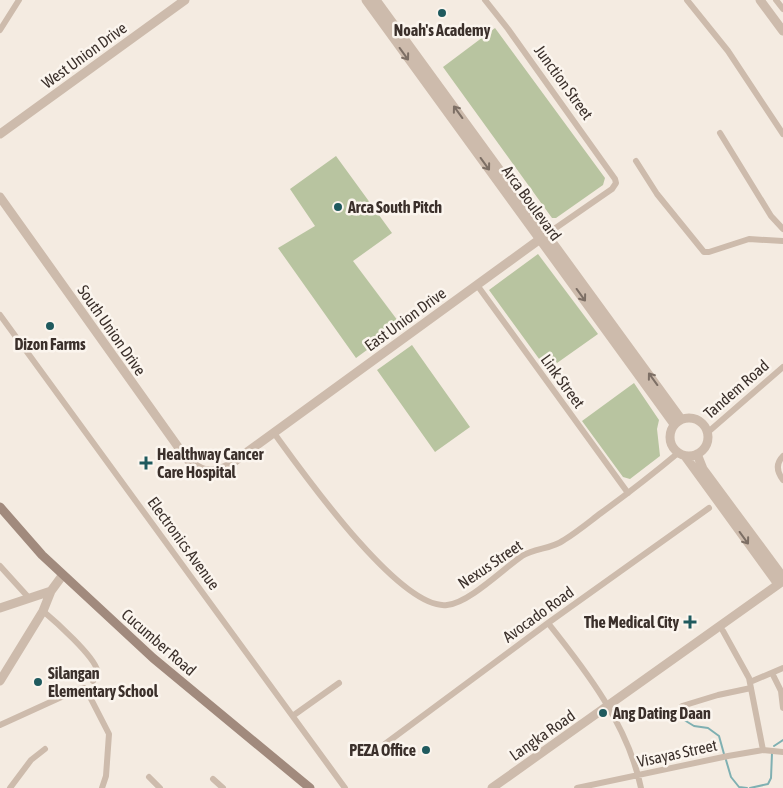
<svg xmlns="http://www.w3.org/2000/svg" width="783" height="788" font-family="'Asap Condensed',sans-serif">
  <style>
    .green { fill: #b8c4a0 }
    .lines { fill: none; stroke-linecap: round; stroke-linejoin: round }
    .stream { stroke: #7fb0b2; stroke-width: 2 }
    .minor { stroke: #cdbbac; stroke-width: 6 }
    .tertiary { stroke: #cdbbac; stroke-width: 9 }
    .secondary { stroke: #a18a7d; stroke-width: 9 }
    .oneway { stroke: #7d6f65 }
    .poi-dot { fill: #1f5a5e; stroke: #fbf5ee; stroke-width: 2 }
    .labels { text-anchor: middle; stroke-width: 5; stroke-linejoin: round; paint-order: stroke }
    .poi-label { font-size: 16px; font-weight: bold; fill: #3b302b; stroke: #fbf5ee; text-anchor: start }
    .street-label { font-size: 16px; fill: #3b302b; stroke: #fbf5ee }
  </style>
  <rect width="100%" height="100%" fill="#f4ebe1"/>
  <path class="green" d="M495 28 605 178 603 185 556 218H552L443 67Z
    M336 156 392 233 353 261 401 325 356 358 278 248 315 226 290 189Z
    M538 254 598 334 557 363 555 360 545 367 489 290Z
    M412 345 470 427 435 452 377 370Z
    M634 383 659 420 657 429 660 456 630 479 623 477 582 421Z"/>
  <g class="lines">
    <path class="stream" d="M638 713H656L676 715 694 726 708 728 719 736 724 754
      M774 746 783 740
      M726 760 731 777 739 787 747 788
      M750 788 768 784 771 778 772 753"/>
    <path class="minor" d="M485 0 508 29 615 179 616 183 612 189 547 234
      M687 0 728 51 783 134
      M776 0 783 9
      M0 30 19 0
      M720 133 771 216 783 229
      M636 161 657 194 704 252H709L749 239 783 241
      M477 285 628 493
      M0 315 345 788
      M274 433C301 470 400 611 447 605 469 603 503 569 522 556 535 548 552 549 564 540 577 532 589 522 601 513 627 494 653 474 678 453
      M707 433 783 367
      M783 456C775 464 777 472 783 480
      M0 566 29 598
      M43 611C55 621 94 656 97 670 97 675 95 678 93 681
      M548 623C587 672 628 725 641 788
      M723 631 749 678 763 750
      M772 673 781 691 783 708
      M750 682 783 668
      M682 706 718 695 751 688
      M294 715 339 683
      M0 725 79 689 84 688 90 697 109 734 106 776 102 788
      M385 744 548 623 709 508
      M149 777 160 788
      M213 779 223 788
      M10 788 31 760 45 749
      M577 788 728 756 763 750 783 752"/>
    <path class="tertiary" d="M366 0 674 424
      M376 0 681 419
      M760 0 783 31
      M0 134 185 0
      M0 197 186 458C200 472 210 475 228 466L547 234
      M670 437a19 19 0 1 1 38 0a19 19 0 1 1-38 0Z
      M697 454 703 469 783 577
      M685 456 778 584
      M0 608 51 591
      M0 681 43 611 51 591 62 576
      M492 788 783 581"/>
    <path class="secondary" d="M0 507 42 555 153 658 310 788"/>
  </g>
  <defs><path id="oneway-shaft" d="M-6 0H5M1.5-3L5.5 0L1.5 3" fill="none" stroke-width="1.6" stroke-linecap="round" stroke-linejoin="round" transform="scale(1.25)"/></defs>
  <g class="oneway">
    <use href="#oneway-shaft" transform="translate(404 54) rotate(54)"/>
    <use href="#oneway-shaft" transform="translate(458 112) rotate(-126)"/>
    <use href="#oneway-shaft" transform="translate(485 164) rotate(54)"/>
    <use href="#oneway-shaft" transform="translate(581 295) rotate(54)"/>
    <use href="#oneway-shaft" transform="translate(653 379) rotate(-126)"/>
    <use href="#oneway-shaft" transform="translate(744 538) rotate(54)"/>
  </g>
  <g class="poi-dot">
    <circle cx="442" cy="13" r="5"/>
    <circle cx="338" cy="207" r="5"/>
    <circle cx="50" cy="326" r="5"/>
    <path d="M143.5 455.5h5v5h5v5h-5v5h-5v-5h-5v-5h5z"/>
    <path d="M687.5 614.5h5v5h5v5h-5v5h-5v-5h-5v-5h5z"/>
    <circle cx="38" cy="682" r="5"/>
    <circle cx="603" cy="713" r="5"/>
    <circle cx="426" cy="750" r="5"/>
  </g>
  <g class="labels">
    <g class="poi-label">
      <text x="442" y="36" text-anchor="middle">Noah's Academy</text>
      <text x="348" y="213">Arca South Pitch</text>
      <text x="50" y="350" text-anchor="middle">Dizon Farms</text>
      <text x="157" y="460">Healthway Cancer<tspan x="157" dy="18">Care Hospital</tspan></text>
      <text x="679" y="628" text-anchor="end">The Medical City</text>
      <text x="48" y="679">Silangan<tspan x="48" dy="18">Elementary School</tspan></text>
      <text x="613" y="719">Ang Dating Daan</text>
      <text x="416" y="756" text-anchor="end">PEZA Office</text>
    </g>
    <g class="street-label">
      <text transform="translate(84 55) rotate(-36)" y="6">West Union Drive</text>
      <text transform="translate(564 82) rotate(54)" y="6">Junction Street</text>
      <text transform="translate(532 203) rotate(54)" y="6">Arca Boulevard</text>
      <text transform="translate(405 319) rotate(-36)" y="6">East Union Drive</text>
      <text transform="translate(112 330) rotate(55)" y="6">South Union Drive</text>
      <text transform="translate(563 381) rotate(54)" y="6">Link Street</text>
      <text transform="translate(736 389) rotate(-41)" y="6">Tandem Road</text>
      <text transform="translate(184 543) rotate(54)" y="6">Electronics Avenue</text>
      <text transform="translate(490 564) rotate(-34)" y="6">Nexus Street</text>
      <text transform="translate(538 614) rotate(-36)" y="6">Avocado Road</text>
      <text transform="translate(159 642) rotate(41)" y="6">Cucumber Road</text>
      <text transform="translate(542 735) rotate(-35)" y="6">Langka Road</text>
      <text transform="translate(677 753) rotate(-12)" y="6">Visayas Street</text>
    </g>
  </g>
</svg>
